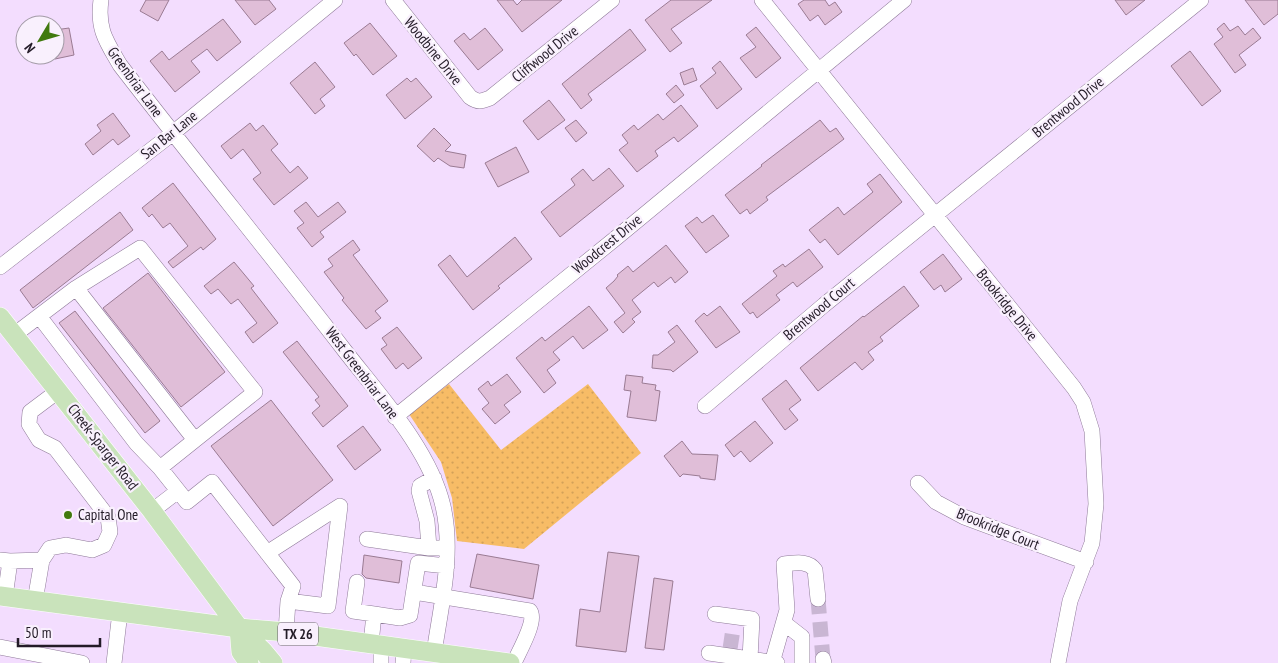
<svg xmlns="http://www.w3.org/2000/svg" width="1278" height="663" font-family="'PT Sans Narrow',sans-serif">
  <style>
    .grass { fill: url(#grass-dots) }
    .building { fill: #e0bed8; stroke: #9a7b93 }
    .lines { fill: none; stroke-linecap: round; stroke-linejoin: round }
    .minor-tunnel { stroke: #c9b6d3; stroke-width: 15; stroke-dasharray: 15 8; stroke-linecap: butt }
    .minor-casing { stroke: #8e7a98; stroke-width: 16 }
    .major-casing { stroke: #fff; stroke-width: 20 }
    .minor { stroke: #fff; stroke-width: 15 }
    .major { stroke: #c9e3bb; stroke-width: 19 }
    .poi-dot { fill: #41790e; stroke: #f9f0fd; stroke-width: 2 }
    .labels { text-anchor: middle; stroke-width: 4.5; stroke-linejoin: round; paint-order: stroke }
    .shield { fill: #f9f0fd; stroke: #635b67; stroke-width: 1 }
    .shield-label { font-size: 14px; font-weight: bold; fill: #231b27 }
    .street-label { font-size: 15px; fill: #231b27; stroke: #f9f0fd }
    .poi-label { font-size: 15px; fill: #231b27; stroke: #f9f0fd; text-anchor: start }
  </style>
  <defs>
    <pattern id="grass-dots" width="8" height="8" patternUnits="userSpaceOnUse" patternTransform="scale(1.25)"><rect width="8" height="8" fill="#f7bc66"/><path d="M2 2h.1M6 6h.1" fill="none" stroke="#d3a158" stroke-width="1.8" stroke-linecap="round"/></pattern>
  </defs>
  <rect width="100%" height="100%" fill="#f3ddfe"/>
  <path class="grass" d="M449 384 501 450 588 384 641 453 524 549 457 541 452 498 441 462 409 414Z"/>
  <path class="building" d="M146 0H169L158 21 140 11Z
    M235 0H269L276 9 255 25Z
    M497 0H513L517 5 522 0H562L522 32Z
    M671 0H712L671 29 682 43 670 52 645 20Z
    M804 0H825L829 6 835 2 842 12 825 25 818 15 810 21 798 4Z
    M1115 0H1145L1126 15Z
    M1245 0H1278V14L1264 25Z
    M223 19 241 42 217 61 207 49 191 61 200 72 175 92 150 61 162 51 169 60Z
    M370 23 397 56 373 75 356 54 354 56 344 43Z
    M1224 23 1230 31 1238 26 1245 35 1253 28 1261 38 1239 55 1246 65 1235 73 1214 44 1223 37 1217 29Z
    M756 27 781 58 756 78 740 58 756 47 746 35Z
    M69 28 74 55 55 59V30Z
    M485 28 503 50 478 70 454 41 464 33 470 40Z
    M630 29 646 50 588 94 592 100 581 109 562 84Z
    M1190 51 1221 91 1202 106 1171 66Z
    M720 61 742 89 717 109 700 86 716 73 712 68Z
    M315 62 335 87 320 99 325 106 315 114 290 83Z
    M693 68 697 80 684 85 680 73Z
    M407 78 411 82 416 78 432 97 405 119 386 95Z
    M676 85 684 95 674 103 666 94Z
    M549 100 565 120 538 140 523 121Z
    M681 105 698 126 678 142 674 137 655 151 658 156 637 172 619 150 628 143 622 135 634 125 638 130 658 114 663 120Z
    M113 113 130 136 118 145 113 139 93 155 85 144 101 131 97 125Z
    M576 120 587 133 576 142 565 128Z
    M820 120 830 132 836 128 844 139 766 197 768 200 750 214 747 209 740 214 725 195 762 166 761 165Z
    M250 123 256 131 263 125 278 144 271 150 290 173 298 166 308 178 274 205 253 179 261 173 243 149 231 159 221 146Z
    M434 128 451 145 445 151 466 155 464 168 450 166 438 158 434 162 417 146Z
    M516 147 529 172 498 187 485 163Z
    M609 168 624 186 560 237 541 212 575 185 571 179 583 169 593 181Z
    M880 174 902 202 838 255 825 239 820 243 809 230 838 207 844 215 873 192 867 184Z
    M173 183 216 239 203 250 201 247 173 268 168 262 188 246 170 223 163 228 152 214 149 217 142 208Z
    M306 202 318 217 338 202 346 212 320 232 324 237 312 247 297 228 304 223 294 211Z
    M120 212 133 230 33 308 20 290Z
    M713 215 729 236 706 253 685 226 697 217 702 223Z
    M515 237 532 259 498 286 500 288 473 310 438 265 450 255 467 277Z
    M353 240 360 250 353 255 388 301 375 311 381 318 366 329 342 300 344 298 324 272 333 266 328 259Z
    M666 245 688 272 675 283 671 277 658 287 654 282 632 300 641 312 632 319 635 322 623 333 614 322 625 313 606 288 614 281 618 276 617 275 628 266 633 272Z
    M809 249 823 267 797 287 793 282 776 295 780 300 757 318 753 312 750 314 742 304 777 276 773 271 783 264 785 267Z
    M943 254 962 279 945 292 941 285 934 290 920 272Z
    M234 262 254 286 251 288 278 323 253 343 245 332 257 323 238 299 231 304 218 289 211 294 204 286Z
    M148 273 225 372 181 407 103 308Z
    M904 286 919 306 880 337 883 341 868 352 874 360 862 370 855 362 818 391 800 368 863 316 864 317Z
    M589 306 608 330 583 349 573 336 553 352 560 360 547 370 556 383 544 393 516 358 542 337 545 341Z
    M720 306 740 332 716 348 695 321 704 313 707 316Z
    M75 311 160 421 145 433 59 323Z
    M677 325 698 352 673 372 671 370 652 368 653 355H658L675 342 668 332Z
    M397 327 422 358 408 369 403 363 396 369 381 349 387 345 382 338Z
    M297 341 348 406 323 427 312 413 320 406 315 400 319 397 283 352Z
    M507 374 521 392 504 405 510 412 495 424 482 409 489 403 478 389 488 381 491 386Z
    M626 375 643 377 642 383 656 385 655 390 660 391 656 421 627 417 631 391 624 390Z
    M786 380 801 400 789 409 798 420 785 430 762 399Z
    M271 400 333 480 273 526 211 446Z
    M755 421 773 443 750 462 741 451 734 457 725 445Z
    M363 426 381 450 355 470 337 446Z
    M682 441 692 454 718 455 715 480 700 478V476L683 474 680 477 664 456Z
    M608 552 639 556 626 652 576 646 580 609 600 612Z
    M477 554 539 565 533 599 470 587Z
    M364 555 402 561 399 583 366 578 362 574Z
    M654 578 673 581 664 650 645 648Z"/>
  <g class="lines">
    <path class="minor-tunnel" d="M818 599 823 659
      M730 649 733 629"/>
    <defs>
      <path id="minor" d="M101 0C97 29 106 41 120 65 194 161 271 255 345 351 380 396 430 450 443 506 454 554 441 605 434 653
        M393 0 470 97C478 103 482 101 490 98L612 0
        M762 0 1018 318 1074 388 1083 402 1092 431 1096 504 1092 543 1070 601 1058 663
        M0 267 173 133 335 0
        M76 288 140 248 255 392 195 440
        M39 316 136 443 160 468
        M14 335 76 288 195 440 160 468 187 502 212 482 293 586 288 601 286 632
        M705 406 824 305 1201 0
        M395 417 616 238 904 0
        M918 483 936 502 964 517 1086 562
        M152 511 178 491
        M367 539 429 548H447
        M429 548 427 521 419 491 420 486 434 478
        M267 553 340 506 328 606 288 601
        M0 560 10 561 42 560
        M357 582 353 611 374 614
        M414 592 530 611C537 621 519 651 514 663
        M5 597 10 561
        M35 601 42 560 50 548 66 545 92 550 104 545 110 532 108 517 55 448 39 440 29 424 30 412 58 391
        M715 614 752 619 750 659
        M784 623 802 637V663
        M371 644 374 614 400 618 410 615 418 563 447 566
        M0 647 82 663
        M709 653 777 663
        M823 659 824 663
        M114 663 120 612
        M381 663V645
        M403 663 404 648
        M772 663 787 610 784 564C795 563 808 560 815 570L818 599"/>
      <path id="major" d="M0 317 152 511 239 628 263 651 273 663
        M0 596 239 628 286 632 510 663
        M239 628 241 652 249 663"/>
    </defs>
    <use href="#minor" class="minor-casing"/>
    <use href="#major" class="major-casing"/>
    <use href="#minor" class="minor"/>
    <use href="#major" class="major"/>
  </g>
  <circle class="poi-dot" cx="68" cy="515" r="5"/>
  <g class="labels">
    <rect class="shield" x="278" y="622.5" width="40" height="23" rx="4"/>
    <g class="shield-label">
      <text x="298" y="639">TX 26</text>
    </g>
    <g class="street-label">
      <text transform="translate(433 51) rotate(51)" y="5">Woodbine Drive</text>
      <text transform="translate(545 54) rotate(-39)" y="5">Cliffwood Drive</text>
      <text transform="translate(135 82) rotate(54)" y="5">Greenbriar Lane</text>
      <text transform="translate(1068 107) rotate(-39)" y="5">Brentwood Drive</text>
      <text transform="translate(169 135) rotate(-39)" y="5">San Bar Lane</text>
      <text transform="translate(607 244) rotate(-39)" y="5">Woodcrest Drive</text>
      <text transform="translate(1007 305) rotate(51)" y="5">Brookridge Drive</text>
      <text transform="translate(819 309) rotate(-40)" y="5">Brentwood Court</text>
      <text transform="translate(362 373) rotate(53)" y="5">West Greenbriar Lane</text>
      <text transform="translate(103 447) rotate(52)" y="5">Cheek-Sparger Road</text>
      <text transform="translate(998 529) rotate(22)" y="5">Brookridge Court</text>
    </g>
    <g class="poi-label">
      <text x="78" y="520">Capital One</text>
    </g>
  </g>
  <g transform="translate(40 40) rotate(232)"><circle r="24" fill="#f9f0fd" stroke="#a39ba7"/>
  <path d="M0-4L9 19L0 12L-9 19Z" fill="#41790e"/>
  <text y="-8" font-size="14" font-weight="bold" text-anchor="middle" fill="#231b27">N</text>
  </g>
  <path d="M18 638v8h82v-8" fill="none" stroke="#231b27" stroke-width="2.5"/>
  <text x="25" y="638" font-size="15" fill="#231b27" stroke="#f9f0fd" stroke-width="4" paint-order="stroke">50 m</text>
</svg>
